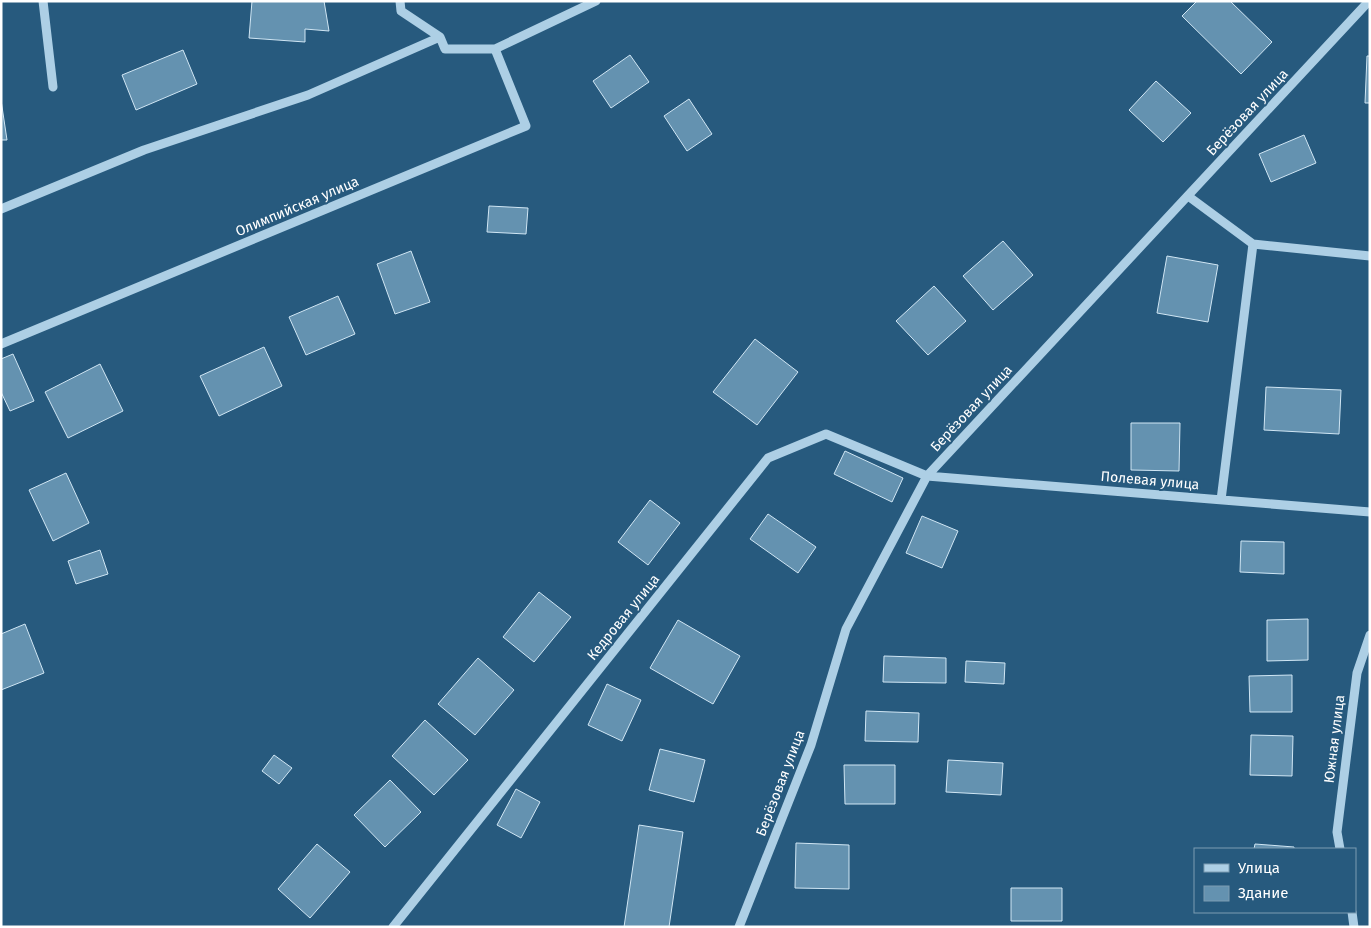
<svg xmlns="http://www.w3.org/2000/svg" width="1371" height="928" font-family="'Fira Sans',sans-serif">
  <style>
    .building { fill: #6492b0; stroke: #d0e6f4 }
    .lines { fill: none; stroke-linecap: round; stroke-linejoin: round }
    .minor { stroke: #adcfe5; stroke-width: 9 }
    .labels { text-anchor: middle; stroke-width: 4; stroke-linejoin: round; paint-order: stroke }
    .street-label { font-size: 14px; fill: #fff; stroke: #275a7e }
  </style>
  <rect width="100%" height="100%" fill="#275a7e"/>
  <path class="building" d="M252 1H324L329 31 305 29V42L249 38Z
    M1197 1H1230L1272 42 1241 74 1182 16Z
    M183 50 197 84 136 110 122 75Z
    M630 55 649 82 611 108 593 81Z
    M1367 56H1370V103H1365Z
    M1156 81 1191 113 1163 142 1129 110Z
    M689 99 712 134 687 151 664 116Z
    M1 100 7 140H1Z
    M1304 135 1316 163 1271 182 1259 154Z
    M489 206 528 208 526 234 487 232Z
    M1003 241 1033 275 993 310 963 276Z
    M411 251 430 302 395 314 377 264Z
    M1167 256 1218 265 1208 322 1157 313Z
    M934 286 966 321 928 355 896 321Z
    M338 296 355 334 306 355 289 317Z
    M755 339 798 372 757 425 713 392Z
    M264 347 282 386 219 416 200 376Z
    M13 354 34 401 10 411 1 392V359Z
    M100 364 123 411 68 438 45 392Z
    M1266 387 1341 390 1339 434 1264 430Z
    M1131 423H1180L1179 471 1131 470Z
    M845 451 903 478 892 502 834 474Z
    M66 473 89 523 53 541 29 490Z
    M650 500 680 523 648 565 618 542Z
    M768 514 816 547 798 573 750 539Z
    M922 516 958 531 942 568 906 553Z
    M1241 541 1284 542V574L1240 572Z
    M100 550 108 574 76 584 68 561Z
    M539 592 571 617 534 662 503 637Z
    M1308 619V660L1267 661V620Z
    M678 620 740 656 713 704 650 668Z
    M25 624 44 673 1 690V634Z
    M884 656 946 658V683L883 682Z
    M478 658 514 690 475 735 438 704Z
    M966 661 1005 663 1004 684 965 682Z
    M1292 675V712H1250L1249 676Z
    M607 684 641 700 622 741 588 725Z
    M866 711 919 713 918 742 865 741Z
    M425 720 468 760 434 795 392 756Z
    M1251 735 1293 736 1292 776 1250 775Z
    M660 749 705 760 694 802 649 790Z
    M274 755 292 768 279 784 262 771Z
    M948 760 1003 763 1001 795 946 792Z
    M844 765H895V804H845Z
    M390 780 421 812 385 847 354 815Z
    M516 789 540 802 521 838 497 825Z
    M639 825 683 832 669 927H624Z
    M796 843 849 845V889L795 888Z
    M317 844 350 872 310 918 278 889Z
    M1255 844 1294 847V849H1254Z
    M1011 888H1062V921H1011Z"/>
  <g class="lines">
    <path class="minor" d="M43 1 53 87
      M400 1 401 11 440 37 445 49H495L596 1
      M1188 196 1253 244 1221 500
      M1 209 144 150 308 95 440 37
      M1253 244 1370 256
      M1 344 526 126 495 49
      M1340 849 1337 832 1357 673 1370 635
      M1352 912 1354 927
      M393 927 768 458 826 434 927 476 1370 512
      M739 927 811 745 846 629 927 476 1369 1"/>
  </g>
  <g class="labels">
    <g class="street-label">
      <text transform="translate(1247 112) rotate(-47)" y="5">Берёзовая улица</text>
      <text transform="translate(297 206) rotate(-23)" y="5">Олимпийская улица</text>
      <text transform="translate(971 408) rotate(-47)" y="5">Берёзовая улица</text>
      <text transform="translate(1150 480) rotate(5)" y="5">Полевая улица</text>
      <text transform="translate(623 617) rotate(-51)" y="5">Кедровая улица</text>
      <text transform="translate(1334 739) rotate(-83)" y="5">Южная улица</text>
      <text transform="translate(780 783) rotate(-69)" y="5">Берёзовая улица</text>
    </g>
  </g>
  <rect width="1371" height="928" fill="none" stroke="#ffffff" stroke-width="5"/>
  <rect x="1194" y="848" width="162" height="65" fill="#275a7e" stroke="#7d9cb2"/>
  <rect x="1204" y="864" width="25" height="8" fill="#adcfe5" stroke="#7d9cb2"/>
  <text x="1238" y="873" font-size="15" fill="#ffffff">Улица</text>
  <rect x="1204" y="886" width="25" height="15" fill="#6492b0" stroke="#7d9cb2"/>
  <text x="1238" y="898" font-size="15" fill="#ffffff">Здание</text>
</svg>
